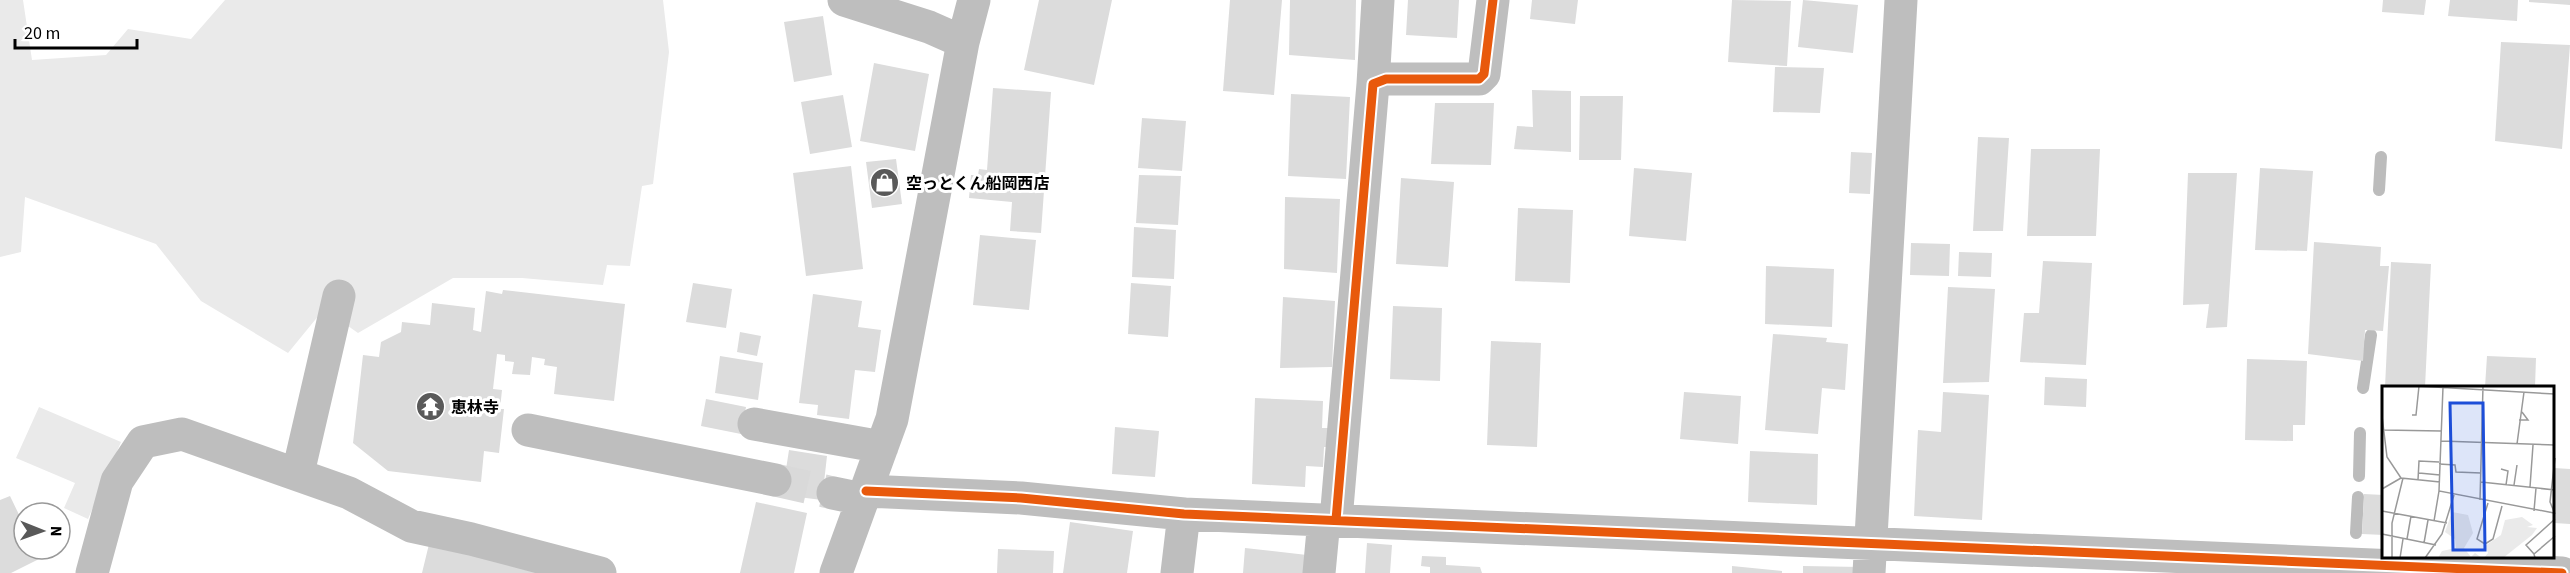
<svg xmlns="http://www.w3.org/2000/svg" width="2570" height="573" font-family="'Source Sans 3','Noto Sans JP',sans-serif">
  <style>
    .green { fill: #eaeaea }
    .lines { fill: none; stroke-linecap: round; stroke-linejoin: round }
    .stream { stroke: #bcbcbc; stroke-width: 12 }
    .building { fill: #dcdcdc }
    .minor-tunnel { stroke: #d9d9d9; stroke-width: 33; stroke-dasharray: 33 16; stroke-linecap: butt }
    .minor { stroke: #bebebe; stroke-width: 33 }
    .cycleway-casing { stroke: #fff; stroke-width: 13 }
    .cycleway { stroke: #e8590c; stroke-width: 9 }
    .labels { text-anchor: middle; stroke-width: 6; stroke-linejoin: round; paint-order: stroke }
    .poi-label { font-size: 16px; font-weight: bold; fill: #000; stroke: #fff; text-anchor: start }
    .inset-road { fill: none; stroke: #999; stroke-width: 1.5 }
    .view { fill: #1d4ed8; fill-opacity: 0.15; stroke: #1d4ed8; stroke-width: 3 }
    .inset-edge { fill: none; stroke: #000; stroke-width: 3 }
  </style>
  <rect width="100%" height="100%" fill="#fff"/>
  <path class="green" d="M0 0H23L32 60 106 55 128 29 191 39 225 0H663L669 52 653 184 642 186 630 266 607 265 603 285 522 278H453L358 333 324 309 288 353 201 301 156 244 25 197 21 252 0 257Z
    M39 407 121 442 88 519 64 508 75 483 16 458Z"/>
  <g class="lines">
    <path class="stream" d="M2379 190 2381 157
      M2363 388 2371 335
      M2359 476 2360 433
      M2356 533 2358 497"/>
  </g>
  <path class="building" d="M1039 0H1112L1094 85 1024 70Z
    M1230 0H1282L1274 95 1223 91Z
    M1290 0H1356L1355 60 1289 55Z
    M1408 0H1459L1457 38 1406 35Z
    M1532 0H1578L1575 24 1530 19Z
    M1732 0 1791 1 1787 66 1728 62Z
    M1803 0 1858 5 1853 53 1798 47Z
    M2383 0H2426L2424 15 2382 12Z
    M2450 0H2518L2517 21 2448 16Z
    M2529 0H2570V5L2529 2Z
    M823 16 832 75 794 82 784 22Z
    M2501 42 2570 45 2562 149 2495 141Z
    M874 63 929 74 915 151 860 141Z
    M1775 67 1824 68 1820 113 1773 112Z
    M993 88 1051 92 1041 233 1010 231 1012 202 969 198 971 175H978L979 169 987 170Z
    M1532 90 1571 91V152L1514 149 1517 126 1533 127Z
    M1291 94 1350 97 1346 179 1288 176Z
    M843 95 852 147 810 154 801 102Z
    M1580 96H1623L1621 160H1579Z
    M1435 103H1494L1491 165 1431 164Z
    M1142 118 1186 121 1182 171 1138 168Z
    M1978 137 2009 138 2003 231H1973Z
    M2031 149H2100L2096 236H2027Z
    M1851 152 1872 153 1870 194 1849 193Z
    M896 159 902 204 872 208 866 162Z
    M851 166 863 269 806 276 793 173Z
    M1634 168 1692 173 1686 241 1629 236Z
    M2260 168 2313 171 2307 251 2255 250Z
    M2188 173H2237L2227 327 2206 328 2209 304 2183 305Z
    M1139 175 1181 176 1178 225 1136 223Z
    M1401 178 1454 182 1448 267 1396 264Z
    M1285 197 1340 199 1337 273 1284 269Z
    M1518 208 1573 210 1570 283 1515 281Z
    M1134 227 1176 230 1174 279 1132 277Z
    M980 235 1036 240 1029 310 973 305Z
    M2314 242 2381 247 2380 266H2389L2383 331 2365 330 2363 361 2308 354Z
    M1911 243 1950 244 1949 276 1910 275Z
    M1959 252 1992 253 1991 277 1958 276Z
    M2043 261 2092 263 2086 365 2020 362 2024 313H2039Z
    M2391 262 2431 264 2425 387H2385Z
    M1766 266 1834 269 1832 327 1765 324Z
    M693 283 732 289 726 328 686 322Z
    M1131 283 1171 286 1168 337 1128 334Z
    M1948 287 1995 289 1989 382 1943 383Z
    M503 290 625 304 614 401 554 394 557 367 544 365 545 359 532 357 530 375 512 374 514 362 505 361V355L497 354 493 389 502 390 500 409H504L499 453 484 451 481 482 388 471 353 443 363 355 379 357 381 342 401 332 402 322 430 325 432 303 475 308 473 330 481 332 486 291 502 294Z
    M813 294 862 301 858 327 881 330 875 372 855 370 849 419 817 415 818 405 799 403Z
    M1283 297 1335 301 1332 367 1280 368Z
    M1393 306 1442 308 1440 381 1390 379Z
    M740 332 761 336 757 356 737 352Z
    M1773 334 1827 338 1826 342 1848 344 1845 390 1822 388 1818 434 1765 430Z
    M1491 341 1541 343 1537 447 1487 445Z
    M720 356 763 363 758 400 715 393Z
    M2487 356 2536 358 2535 387H2485Z
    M2247 359 2307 361 2305 425H2293V441L2245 440Z
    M2045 377 2087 379 2086 407 2044 405Z
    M1684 392 1741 396 1738 444 1680 439Z
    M1943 392 1989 395 1982 520 1914 516 1918 430 1941 432Z
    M1255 398 1323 401 1322 428H1331L1330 447H1324L1323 467 1306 466 1305 487 1252 484Z
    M706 399 746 407 741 434 701 426Z
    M1115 427 1159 431 1155 477 1112 474Z
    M789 450 827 456 822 500 782 495Z
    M1750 451 1818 454 1817 505 1748 502Z
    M2554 468 2570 469V524L2554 523Z
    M2364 494 2384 495V535L2362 534Z
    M10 496 24 525V549H36L41 558 11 573H0V500Z
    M756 502 807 513 794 573H740Z
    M1070 522 1133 531 1127 573H1063Z
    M430 540 553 573H422Z
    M1367 543 1392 545 1390 573H1365Z
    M1245 548 1307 555 1305 573H1243Z
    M998 549 1054 551 1053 573H997Z
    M1422 556 1446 557V565L1480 567 1482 573H1430V567L1421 566Z
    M1732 566 1782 571V573H1732Z
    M1803 566 1861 567V573H1803Z"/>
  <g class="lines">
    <path class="minor-tunnel" d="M775 480 833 493"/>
    <path class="minor" d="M844 0 929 27 963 42
      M1373 84 1378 0
      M754 424 882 447
      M528 430 775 480
      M298 473 339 296
      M866 491 1021 498 1184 514 2562 573
      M833 493 862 499
      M1336 520 1373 84 1386 79H1479L1484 74 1493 0
      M92 573 117 481 143 442 182 434 349 493 411 526 471 539 600 573
      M836 573 892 419 963 42 974 0
      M1177 573 1184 514
      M1319 573 1324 520
      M1869 573 1901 0"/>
    <defs>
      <path id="cycleway" d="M866 491 1021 498 1184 514 2562 573
        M1336 520 1373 84 1386 79H1479L1484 74 1493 0"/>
    </defs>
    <use href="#cycleway" class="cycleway-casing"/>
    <use href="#cycleway" class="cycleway"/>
  </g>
  <defs>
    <symbol id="shop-disc" viewBox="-11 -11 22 22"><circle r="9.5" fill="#595959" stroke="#fff"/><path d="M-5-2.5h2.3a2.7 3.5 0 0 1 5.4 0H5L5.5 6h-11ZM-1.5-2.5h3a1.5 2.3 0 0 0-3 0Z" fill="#fff"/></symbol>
    <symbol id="temple-disc" viewBox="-11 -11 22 22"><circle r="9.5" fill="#595959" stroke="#fff"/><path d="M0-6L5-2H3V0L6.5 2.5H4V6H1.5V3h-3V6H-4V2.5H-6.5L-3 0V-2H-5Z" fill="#fff"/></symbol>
  </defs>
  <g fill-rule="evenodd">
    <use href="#shop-disc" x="868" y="166" width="33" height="33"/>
    <use href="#temple-disc" x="414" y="390" width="33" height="33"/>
  </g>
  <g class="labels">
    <g class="poi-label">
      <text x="906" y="189">空っとくん船岡西店</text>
      <text x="451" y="413">恵林寺</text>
    </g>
  </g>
  <g transform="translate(2382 386)">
    <rect width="172" height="172" fill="#fff"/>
    <path d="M70 126 86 129 91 147 82 162 89 171 93 167 100 172H56L60 165 74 162 73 153 63 146ZM140 131 151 139 145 141 155 142 150 149 121 172H102L106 167 103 160 119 149 123 134Z" fill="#eaeaea"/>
    <path class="inset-road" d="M35 0 173 8M61 1 57 105 172 127M30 29H34L37 0M0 30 5 71 19 92 58 96M137 34H146L140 26M1 44 59 45M59 55 173 59M135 58 142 6M173 72 168 116 173 128M57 78 73 79 74 86 99 87M119 83 126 85 124 99M37 87 58 89M36 94 37 75 57 76M99 96 173 104M132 99 135 79M148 101 151 59M0 103 19 92M98 114 101 0M106 117 95 153 103 158 111 153 120 120M0 125 65 137M152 125 154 102M52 135 57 105M0 148 54 159M25 153 29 130M42 157 46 134M152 168 144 159 173 133M10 172V137L21 92M18 172 21 153M43 172 60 148 72 109M153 172 152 168 173 150"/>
    <path class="view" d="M68 17H101L103 164H71Z"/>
    <rect width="172" height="172" class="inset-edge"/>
  </g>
  <g transform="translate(42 531) rotate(91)"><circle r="28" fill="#ffffff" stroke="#999999" stroke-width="1.5"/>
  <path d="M0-4.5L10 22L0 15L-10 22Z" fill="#595959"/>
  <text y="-9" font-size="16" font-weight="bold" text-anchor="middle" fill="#000000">N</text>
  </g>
  <path d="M15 39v9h122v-9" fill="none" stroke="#000000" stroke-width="3"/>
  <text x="24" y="39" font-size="18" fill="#000000" stroke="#ffffff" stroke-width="4.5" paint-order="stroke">20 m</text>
</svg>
